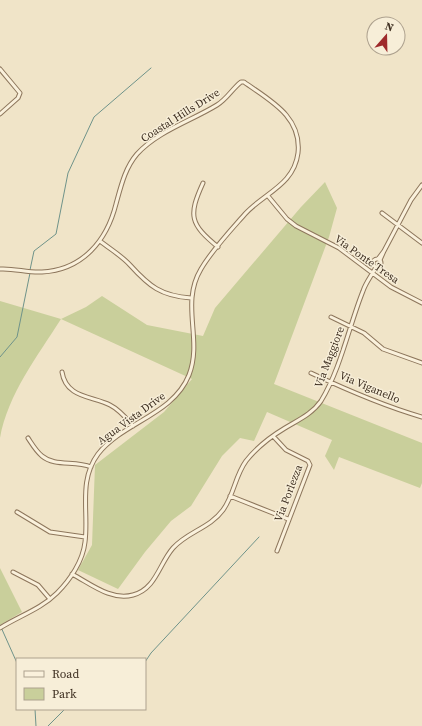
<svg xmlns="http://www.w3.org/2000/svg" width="422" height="726" font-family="'Source Serif 4',serif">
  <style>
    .green { fill: #c9cf9b }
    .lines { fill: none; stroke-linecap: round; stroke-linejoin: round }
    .stream { stroke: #6f938a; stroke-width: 1 }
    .minor-casing { stroke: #8d765c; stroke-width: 5 }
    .minor { stroke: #faf1dc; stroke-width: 3 }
    .labels { text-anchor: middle; stroke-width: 3; stroke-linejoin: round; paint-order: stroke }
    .street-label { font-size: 11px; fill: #3d2e20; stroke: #f7eed8 }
  </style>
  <rect width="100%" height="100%" fill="#f0e4c8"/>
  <path class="green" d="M325 182 337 208 329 237 274 384 422 443V483L420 488 339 457 334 470 325 456 332 440 267 412 254 441 240 438 222 456 191 506 171 521 145 552 118 589 78 570 92 545 95 465 164 412 192 379 61 319C37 357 8 394 0 438V301L61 319 86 307 102 296 147 325 203 336 215 308 301 207Z
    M0 568 22 612 0 625Z"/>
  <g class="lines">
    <path class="stream" d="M30 270 34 251 56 234 68 173 94 117 151 68
      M0 357 17 337 30 273
      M0 625 17 663
      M145 662 151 653 259 537
      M35 709 36 726
      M48 726 65 709"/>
    <defs>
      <path id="minor" d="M0 69 20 93 18 98 0 114
        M203 183C188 216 190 224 218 247
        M268 196 287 219 296 226 339 248 391 287 422 303
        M382 213 422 243
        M100 241C110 249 122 256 130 265 149 286 161 296 191 298
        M384 251 411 200 422 185
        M378 259 384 251 380 260
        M373 263a4 4 0 1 1 8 0a4 4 0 1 1-8 0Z
        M0 269C14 268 28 273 42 272 83 270 107 240 116 204 121 186 125 168 137 154 158 131 191 121 217 105 227 99 232 89 241 82H244C269 100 302 116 298 153 294 185 264 193 245 214 230 231 212 250 201 269 180 304 203 339 189 375 173 415 123 422 98 454 78 481 89 512 85 542 83 561 70 580 57 593 41 609 19 616 0 628
        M331 317 364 333 383 349 422 363
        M62 372C66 398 92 396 110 405 120 410 126 418 133 426
        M311 373C347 390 384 406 422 417
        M273 436 286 450 308 461 310 465 277 551
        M28 438C32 444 36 451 42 456 55 467 75 460 91 467
        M230 496 288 519
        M17 512 50 532 85 537
        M13 572 38 585 50 599
        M72 574C91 584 111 601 133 595 156 589 159 564 173 548 187 532 210 528 223 510 234 495 235 476 246 461 257 447 270 437 285 428 298 420 312 414 321 401 341 368 349 326 363 291 366 282 372 275 376 267"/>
    </defs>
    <use href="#minor" class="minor-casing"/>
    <use href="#minor" class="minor"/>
  </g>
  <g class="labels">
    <g class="street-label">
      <text transform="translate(180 115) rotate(-32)" y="4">Coastal Hills Drive</text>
      <text transform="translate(367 259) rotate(35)" y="4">Via Ponte Tresa</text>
      <text transform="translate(329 357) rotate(-69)" y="4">Via Maggiore</text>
      <text transform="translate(370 387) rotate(23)" y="4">Via Viganello</text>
      <text transform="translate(131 418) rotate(-36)" y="4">Agua Vista Drive</text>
      <text transform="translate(288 493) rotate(-69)" y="4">Via Porlezza</text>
    </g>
  </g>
  <rect x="16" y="658" width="130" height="52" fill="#f7eed8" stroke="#ada18e"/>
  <rect x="24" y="671" width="20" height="6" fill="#faf1dc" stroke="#ada18e"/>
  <text x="52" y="678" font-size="12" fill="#3d2e20">Road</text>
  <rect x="24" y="688" width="20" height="12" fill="#c9cf9b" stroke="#ada18e"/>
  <text x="52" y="698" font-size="12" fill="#3d2e20">Park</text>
  <g transform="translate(386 36) rotate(20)"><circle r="19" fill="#f7eed8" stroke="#ada18e"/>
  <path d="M0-3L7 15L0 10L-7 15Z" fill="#9e2a2b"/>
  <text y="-6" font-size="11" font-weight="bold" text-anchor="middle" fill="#3d2e20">N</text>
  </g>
</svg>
